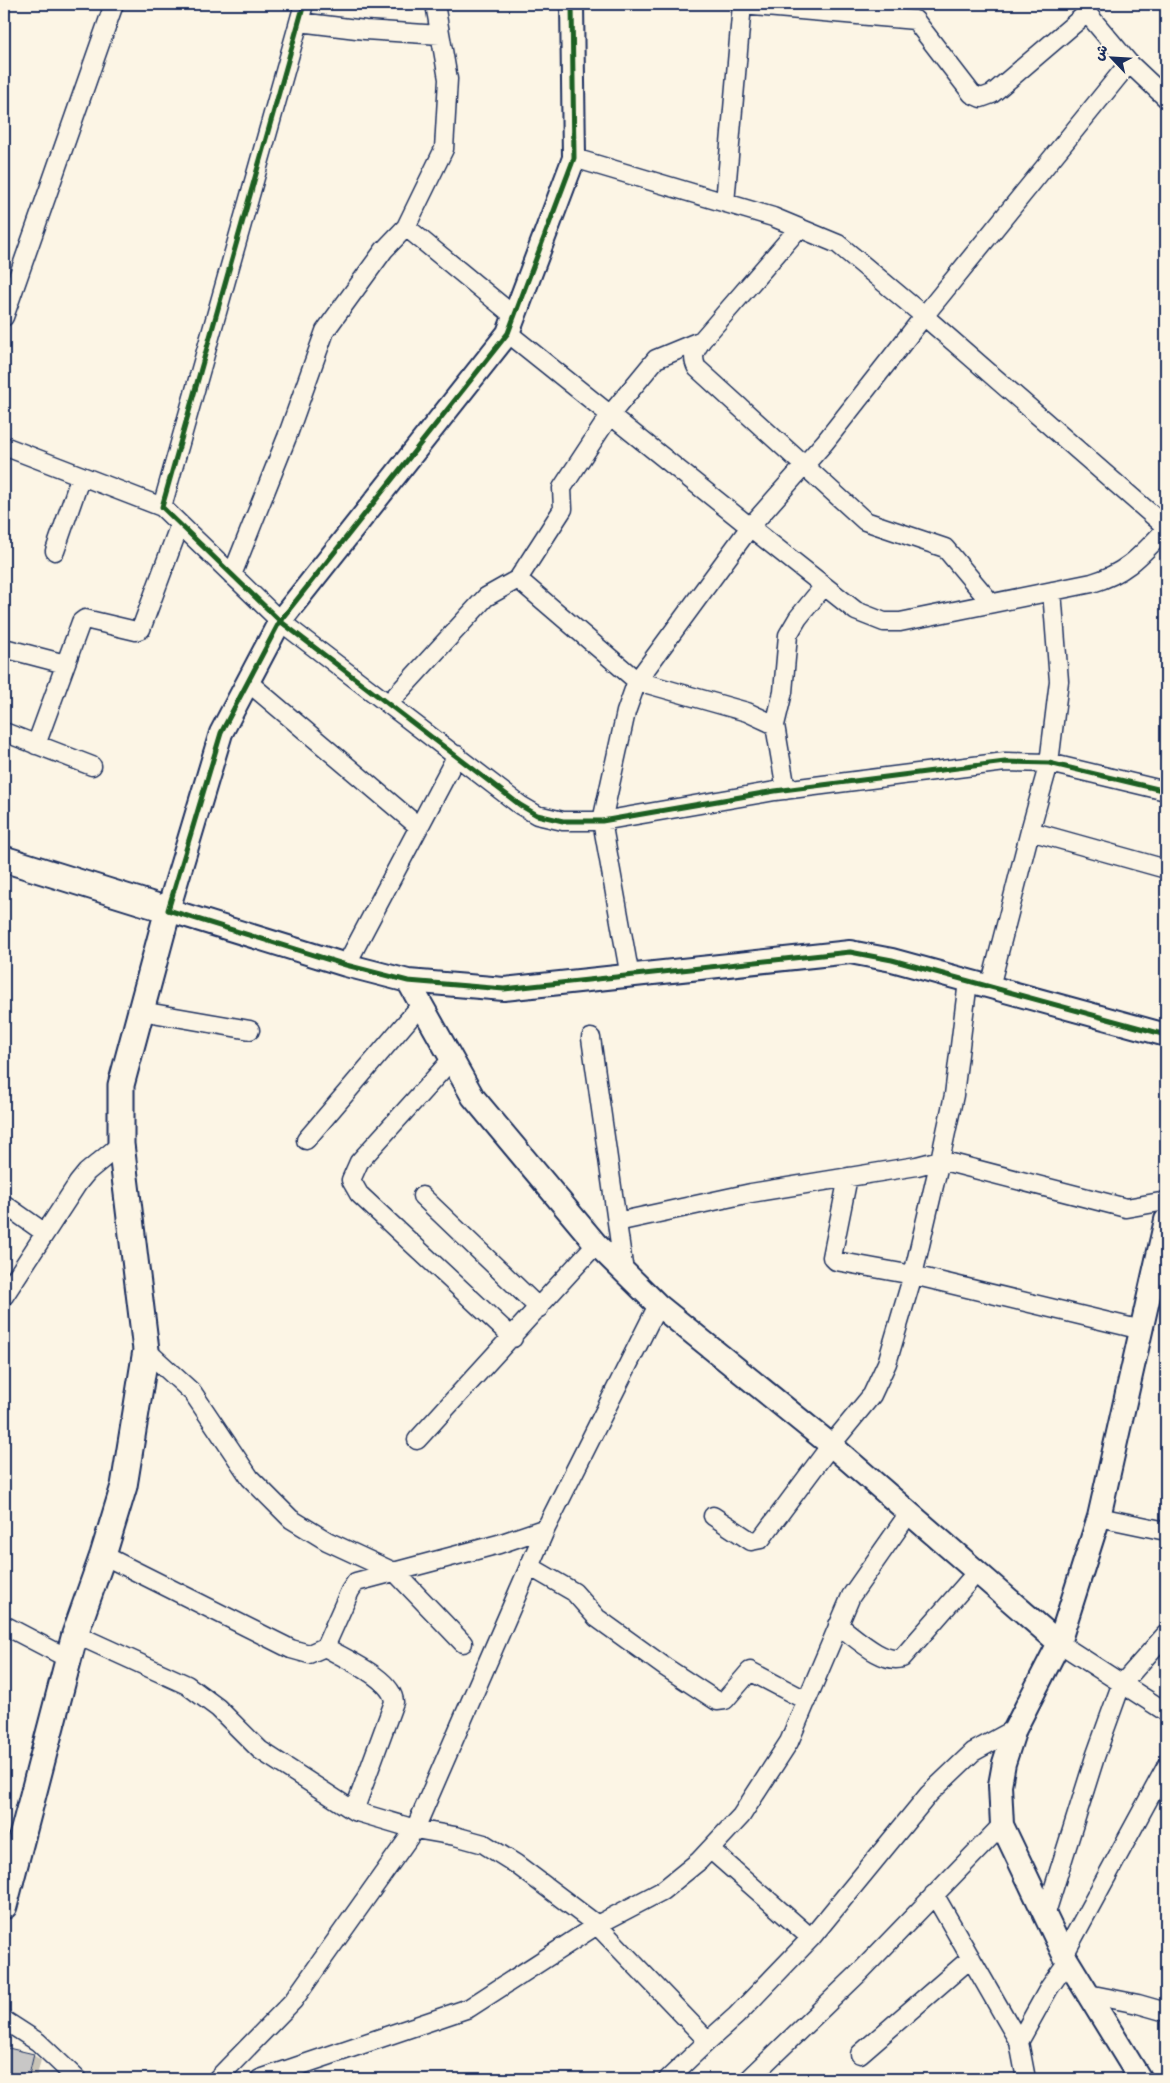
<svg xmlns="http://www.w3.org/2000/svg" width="1170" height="2083" font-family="'Architects Daughter','Playpen Sans Arabic',sans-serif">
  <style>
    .shadow { fill: #0003 }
    .building { fill: #c8c7c6; stroke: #1b2f5e }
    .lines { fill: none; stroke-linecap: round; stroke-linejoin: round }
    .minor-casing { stroke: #1b2f5e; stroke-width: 21 }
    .tertiary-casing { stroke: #1b2f5e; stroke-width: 26 }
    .secondary-casing { stroke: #1b2f5e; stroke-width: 29 }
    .minor { stroke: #fcf5e5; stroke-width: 18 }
    .tertiary { stroke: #fcf5e5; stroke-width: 22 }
    .secondary { stroke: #fcf5e5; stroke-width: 25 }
    .cycleway-casing { stroke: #fcf5e5; stroke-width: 8 }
    .cycleway { stroke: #1b5e20; stroke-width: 5 }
  </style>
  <rect width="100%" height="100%" fill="#fcf5e5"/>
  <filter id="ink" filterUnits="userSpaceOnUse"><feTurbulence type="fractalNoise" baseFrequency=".02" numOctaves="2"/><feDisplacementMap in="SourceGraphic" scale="10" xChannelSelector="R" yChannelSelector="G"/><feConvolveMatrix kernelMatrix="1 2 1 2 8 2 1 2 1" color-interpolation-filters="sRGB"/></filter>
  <g filter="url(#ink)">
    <path class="shadow" d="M4 2048 33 2055 41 2060 36 2079H4Z"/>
    <path class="building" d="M4 2047 34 2054 28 2079H4Z"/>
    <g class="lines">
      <defs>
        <path id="minor" d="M304 4 162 507 280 621 520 805 537 815 563 821H602L775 791 1005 762 1049 763 1166 791
          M742 5 915 20 972 94 981 98 992 94 1087 13 1129 63 1166 98
          M299 22 365 30 440 35
          M1129 63 924 316 1166 527
          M725 203 742 4
          M406 227 514 316
          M799 228 702 340C695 350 691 357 697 368L865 521 945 548 991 603
          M4 317 114 4
          M508 333 750 527 825 442 924 316 838 244 773 217 574 158
          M4 446 162 507
          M55 551 81 476
          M232 575 287 437 325 331 384 250 406 227 444 149 448 79 435 4
          M518 579 637 681 747 712 775 725 786 790
          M4 648 65 664
          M248 682 419 827
          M389 703 486 597 518 579 563 509 562 488 610 415 656 359 702 340
          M775 725 783 692 788 635 798 618 824 586
          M4 732 92 766
          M36 745 81 622 85 619 136 631 141 629 180 524
          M1030 831 1049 763 1059 681 1052 591
          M346 965 457 755
          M630 977 602 821 626 712 637 681 750 527 856 611 884 622H900L1092 583C1127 573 1142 554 1166 529
          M968 981 954 1095 940 1160 1126 1208 1166 1201
          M990 987 1030 831 1166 869
          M141 1011 250 1030
          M591 1038 624 1272
          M452 1059 359 1162 351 1180 359 1194 513 1338
          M306 1140 421 1005
          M848 1177 832 1257 836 1261 913 1275 1142 1330
          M422 1196 539 1308
          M4 1204 45 1233
          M617 1222 751 1193 917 1166 940 1160 913 1275 887 1363 872 1395 831 1445 761 1539 751 1541 713 1516
          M4 1296 78 1183 87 1172 121 1144
          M146 1350 193 1393 250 1478 291 1519 327 1541 396 1573 463 1643
          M417 1440 596 1244
          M1099 1517 1166 1531
          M103 1555 291 1649 309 1654 325 1647 350 1591 356 1582 499 1544 546 1528
          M529 1566 574 1592 597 1618 665 1667 717 1701 725 1700 750 1671 807 1701
          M4 1625 69 1659
          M838 1625C854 1636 883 1665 902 1658L977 1572
          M75 1634 187 1685 218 1708 260 1750 354 1811 415 1829 455 1836 484 1844 516 1864 597 1925 708 2041 736 2016 811 1938 929 1794 973 1752 1015 1729
          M1059 1643 1166 1712
          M325 1647C345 1659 393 1679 394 1702L354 1811
          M710 1849 811 1938
          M934 1894 1019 2042
          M1045 1916 1095 1757 1121 1685 1166 1634
          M1064 1955 1166 1767
          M1088 1994 1138 2004 1166 2012
          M4 2020 38 2042 77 2079
          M860 2054 971 1958
          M217 2079 293 2001 415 1829 546 1528 658 1305
          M260 2079 469 2008 597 1925 662 1891 699 1861 741 1816 789 1742 851 1596 909 1513
          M668 2079 708 2041
          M749 2079 857 1975 1002 1825
          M1026 2079 1019 2042 1049 1988 1068 1961"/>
        <path id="tertiary" d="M572 4 574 158 508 333 280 621 221 733 168 910 346 965 408 981 504 989 850 952 892 960 1166 1035
          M408 981 473 1097 596 1244 658 1305 831 1445 1059 1643 1099 1517 1166 1220
          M1059 1643 1015 1729 1004 1763 1000 1785 1002 1825 1064 1955 1140 2079"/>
        <path id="secondary" d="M4 859 168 910 121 1085V1144L146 1350 124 1486 103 1555 75 1634 4 1906"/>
      </defs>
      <use href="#minor" class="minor-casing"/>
      <use href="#tertiary" class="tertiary-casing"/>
      <use href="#secondary" class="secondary-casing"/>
      <use href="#minor" class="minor"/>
      <use href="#tertiary" class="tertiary"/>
      <use href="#secondary" class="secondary"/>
      <defs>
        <path id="cycleway" d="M304 4 162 507 280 621 520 805 537 815 563 821H602L775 791 1005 762 1049 763 1166 791
          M572 4 574 158 508 333 280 621 221 733 168 910 346 965 408 981 504 989 850 952 892 960 1166 1035"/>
      </defs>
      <use href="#cycleway" class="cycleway-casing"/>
      <use href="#cycleway" class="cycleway"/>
    </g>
  </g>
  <rect width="1170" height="2083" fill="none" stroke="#fcf5e5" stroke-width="20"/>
  <rect x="10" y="10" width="1150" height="2063" fill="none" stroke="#1b2f5e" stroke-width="2" filter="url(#ink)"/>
  <g transform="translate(1112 58) rotate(295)" stroke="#fcf5e5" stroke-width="4" paint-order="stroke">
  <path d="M0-4L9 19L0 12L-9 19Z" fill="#1b2f5e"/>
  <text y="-8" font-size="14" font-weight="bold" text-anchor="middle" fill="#1b2f5e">ش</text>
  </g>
</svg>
